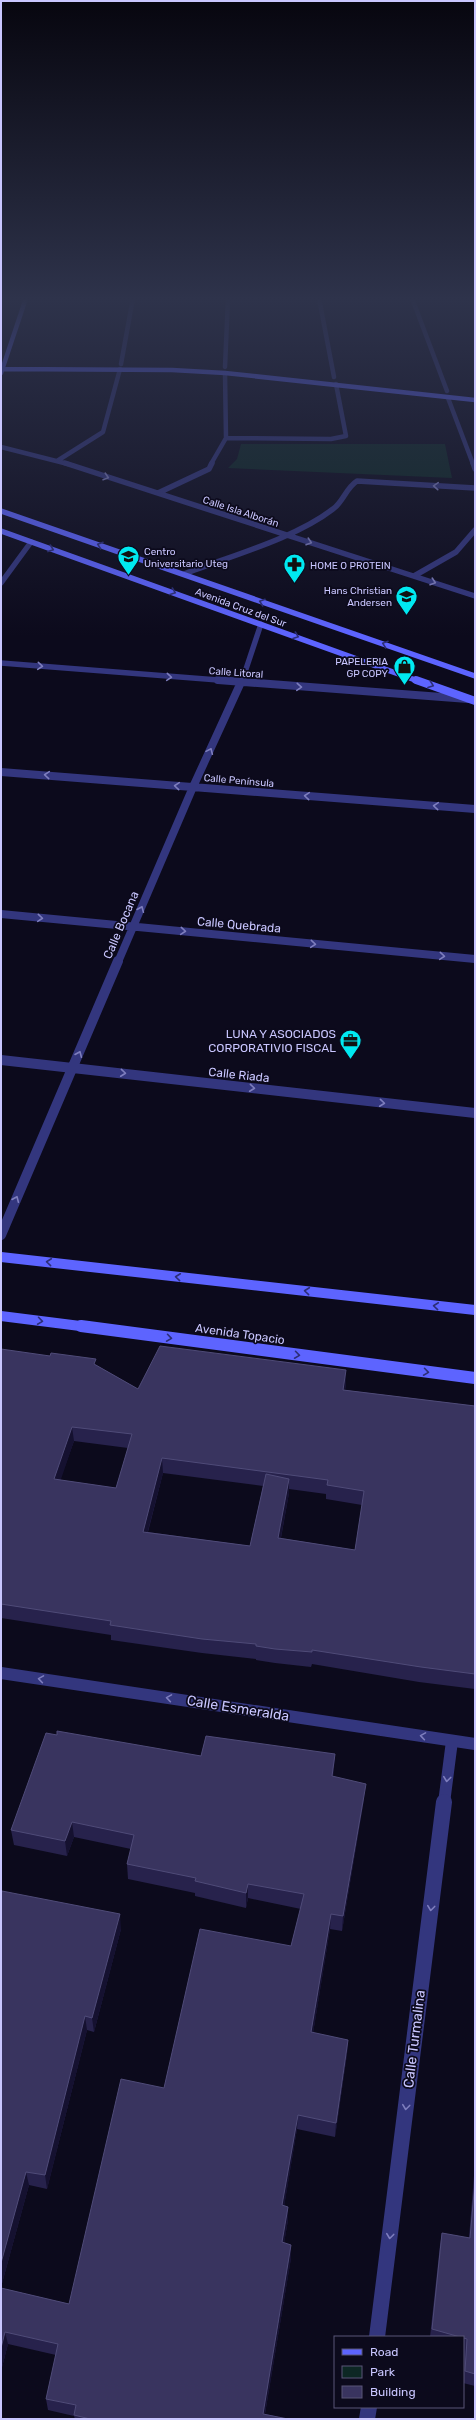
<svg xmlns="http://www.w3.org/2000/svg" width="476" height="2420" font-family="Rubik,sans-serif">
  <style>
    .green { fill: #0d2724 }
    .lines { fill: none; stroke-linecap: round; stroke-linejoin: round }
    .street-far5 { stroke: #33367e; stroke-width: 4.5 }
    .street-far4 { stroke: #33367e; stroke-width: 5.5 }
    .street-far3 { stroke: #33367e; stroke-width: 8 }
    .street-far2 { stroke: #33367e; stroke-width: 10 }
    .street-far1 { stroke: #33367e; stroke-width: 12 }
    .street { stroke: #33367e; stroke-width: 16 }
    .secondary-far4 { stroke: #5d64ff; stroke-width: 4.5 }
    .secondary-far3 { stroke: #5d64ff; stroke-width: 5.5 }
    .secondary-far2 { stroke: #5d64ff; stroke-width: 8 }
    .secondary-far1 { stroke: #5d64ff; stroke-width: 10 }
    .secondary { stroke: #5d64ff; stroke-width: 12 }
    .wall { fill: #27224c; fill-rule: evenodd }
    .shaded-wall { fill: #151130 }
    .building { fill: #39345f; stroke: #4f4b78; fill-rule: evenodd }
    .oneway { stroke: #7e7ebe }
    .oneway2 { stroke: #2c2e77 }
    .labels { text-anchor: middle; stroke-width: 3.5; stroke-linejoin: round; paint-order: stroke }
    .far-street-label { font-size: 10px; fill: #c9c6ff; stroke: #0c0a1c }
    .far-poi-label { font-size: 10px; fill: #c9c6ff; stroke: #0c0a1c; text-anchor: start }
    .street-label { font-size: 12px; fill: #c9c6ff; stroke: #0c0a1c }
    .poi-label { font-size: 12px; fill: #c9c6ff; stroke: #0c0a1c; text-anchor: end }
    .near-street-label { font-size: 14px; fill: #c9c6ff; stroke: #0c0a1c }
  </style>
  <rect width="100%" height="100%" fill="#0c0a1c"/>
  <path class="green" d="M241 444H445L452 478 228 468 237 459Z"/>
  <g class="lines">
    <path class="street-far5" d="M319 298 334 377
      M412 298 447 391
      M121 364 133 298
      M225 367 228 298
      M448 398 473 464
      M226 438 331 439 346 436 336 384
      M1 447 68 464
      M57 461 103 432 120 369
      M211 464 226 438 225 373"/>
    <path class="street-far4" d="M65 463 475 596
      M473 463 475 469
      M158 493 209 469 212 463
      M184 574C230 556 294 539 333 509 343 502 346 488 357 481L475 488
      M414 576 456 552 475 530
      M1 583 31 542
      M1 663 231 681
      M242 681 261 624"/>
    <path class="street-far3" d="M218 680 468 699
      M1 772 475 809
      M1 914 475 959
      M118 962 193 787 242 680"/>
    <path class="street-far2" d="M1 1060 475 1113
      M1 1235 118 961"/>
    <path class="street-far1" d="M1 1673 475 1744
      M444 1803 452 1741"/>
    <path class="street" d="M377 2337 444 1802
      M367 2419 369 2407"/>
    <path class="secondary-far4" d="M1 369 172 370 225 373 475 400
      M1 373 26 298"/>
    <path class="secondary-far3" d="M1 511 475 676
      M1 531 418 681"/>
    <path class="secondary-far2" d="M416 680 475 701"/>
    <path class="secondary-far1" d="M1 1257 475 1310
      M1 1316 88 1327"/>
    <path class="secondary" d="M81 1326 475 1378"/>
  </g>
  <path class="wall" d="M1 1349 96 1365 138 1389 346 1384 345 1390 475 1406V1689L419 1682 312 1664 311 1667 275 1663 256 1660V1659L202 1653 111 1640V1635L1 1618ZM74 1441 128 1448 116 1488 60 1480ZM163 1473 263 1486 250 1546 148 1532ZM289 1489 326 1494V1499L362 1505 355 1550 281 1538 289 1493Z
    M57 1735 201 1756 335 1754 333 1776 364 1799 342 1931 330 1929 313 2033 348 2040 347 2054 335 2137 297 2129 284 2206 288 2207V2220L284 2243 291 2245V2258L265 2414 288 2419H75L74 2416 48 2410 46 2399 56 2355 8 2344 1 2371V2288L69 2304 164 2088 291 1946 301 1909 248 1898 246 1908 195 1896V1893L128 1879 127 1864 131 1849 74 1837 67 1856 14 1845 11 1830Z
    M1 1896 121 1929 94 2032 87 2030 47 2189 29 2185 1 2287Z
    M475 2163V2386L463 2383 464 2350H463V2337H430L440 2245 442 2233 469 2238Z"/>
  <path class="shaded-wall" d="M346 1370V1384L342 1404 343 1390Z
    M72 1427 74 1441 56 1494 54 1479Z
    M162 1458 163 1473 144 1546 143 1532Z
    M289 1479V1493L278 1553V1538Z
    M335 1754 334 1769 331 1791 332 1776Z
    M366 1784 364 1799 342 1931 343 1916Z
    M72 1822 74 1837 67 1856 65 1841Z
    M248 1884V1898L246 1908V1893Z
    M120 1914 121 1929 94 2032 92 2018Z
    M331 1914 330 1929 311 2046V2032Z
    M85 2016 87 2030 47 2189 45 2175Z
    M348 2040 347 2054 335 2137 336 2123Z
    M298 2115 297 2129 282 2219V2205Z
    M26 2172 29 2185 1 2287V2263Z
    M288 2207V2220L282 2255V2242Z
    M291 2245V2258L264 2419 263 2414Z
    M5 2332 8 2344 1 2371V2348Z"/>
  <path class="building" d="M160 1346 346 1370 343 1390 475 1406V1674L421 1667 312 1650V1652L275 1649 256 1646V1644L202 1639 110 1625 111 1621 1 1604V1349L50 1356 51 1353 96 1359 94 1364 138 1389ZM72 1427 132 1434 116 1488 54 1479ZM162 1458 328 1480 327 1485 364 1491 355 1550 278 1538 289 1479 266 1474 250 1546 143 1532Z
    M57 1731 201 1756 206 1736 335 1754 332 1776 366 1784 343 1916 331 1914 311 2032 348 2040 336 2123 298 2115 282 2205 288 2207 282 2242 291 2245 263 2414 288 2419H90L74 2415 76 2405 46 2399 58 2344 5 2332 1 2348V2288L69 2304 121 2079 164 2088 200 1929 291 1946 304 1894 248 1884 246 1893 195 1881 196 1878 127 1864 134 1835 72 1822 65 1841 11 1830 46 1733 57 1735Z
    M2 1891 120 1914 92 2018 85 2016 45 2175 26 2172 1 2263V1896Z
    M475 2182V2374L465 2371 467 2339 432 2329 442 2233 470 2238Z"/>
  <defs><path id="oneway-chevron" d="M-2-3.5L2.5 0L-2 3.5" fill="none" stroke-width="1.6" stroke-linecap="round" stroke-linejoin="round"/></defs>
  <g class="oneway">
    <use href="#oneway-chevron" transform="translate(106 477) rotate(18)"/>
    <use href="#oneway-chevron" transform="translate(436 486) rotate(-176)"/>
    <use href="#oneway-chevron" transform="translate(309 542) rotate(18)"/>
    <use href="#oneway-chevron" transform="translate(433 582) rotate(18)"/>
    <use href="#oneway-chevron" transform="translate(40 666) rotate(5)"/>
    <use href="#oneway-chevron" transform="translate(169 677) rotate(5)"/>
    <use href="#oneway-chevron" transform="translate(299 687) rotate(4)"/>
    <use href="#oneway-chevron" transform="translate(210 751) rotate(-66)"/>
    <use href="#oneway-chevron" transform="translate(47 775) rotate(-175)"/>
    <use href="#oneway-chevron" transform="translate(177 786) rotate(-175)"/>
    <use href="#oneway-chevron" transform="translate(307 796) rotate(-175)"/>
    <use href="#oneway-chevron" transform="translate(436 806) rotate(-175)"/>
    <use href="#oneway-chevron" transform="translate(141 909) rotate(-67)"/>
    <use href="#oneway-chevron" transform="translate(40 918) rotate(5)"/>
    <use href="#oneway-chevron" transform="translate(183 931) rotate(5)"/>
    <use href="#oneway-chevron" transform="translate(313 944) rotate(5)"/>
    <use href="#oneway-chevron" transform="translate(442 956) rotate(5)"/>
    <use href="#oneway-chevron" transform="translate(79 1054) rotate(-67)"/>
    <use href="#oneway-chevron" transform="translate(123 1073) rotate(6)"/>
    <use href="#oneway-chevron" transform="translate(252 1088) rotate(6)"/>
    <use href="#oneway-chevron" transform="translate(382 1103) rotate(6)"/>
    <use href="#oneway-chevron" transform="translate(16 1199) rotate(-67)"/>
    <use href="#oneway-chevron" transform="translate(41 1679) rotate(-171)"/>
    <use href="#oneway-chevron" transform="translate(169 1698) rotate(-171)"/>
    <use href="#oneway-chevron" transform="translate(423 1736) rotate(-171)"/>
    <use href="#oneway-chevron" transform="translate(447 1779) rotate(97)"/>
    <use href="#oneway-chevron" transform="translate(431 1908) rotate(97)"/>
    <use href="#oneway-chevron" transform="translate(406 2107) rotate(97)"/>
    <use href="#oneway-chevron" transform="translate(390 2236) rotate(97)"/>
  </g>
  <g class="oneway2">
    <use href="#oneway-chevron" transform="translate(100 545) rotate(-161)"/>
    <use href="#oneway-chevron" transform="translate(51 549) rotate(20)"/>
    <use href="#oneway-chevron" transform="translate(173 592) rotate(20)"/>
    <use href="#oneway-chevron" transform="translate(262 602) rotate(-161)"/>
    <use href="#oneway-chevron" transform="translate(296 636) rotate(20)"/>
    <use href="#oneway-chevron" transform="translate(385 644) rotate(-161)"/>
    <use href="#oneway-chevron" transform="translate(431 685) rotate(20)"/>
    <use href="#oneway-chevron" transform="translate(49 1262) rotate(-174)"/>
    <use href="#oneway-chevron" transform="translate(178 1277) rotate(-174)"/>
    <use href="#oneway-chevron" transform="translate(307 1291) rotate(-174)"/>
    <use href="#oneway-chevron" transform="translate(436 1306) rotate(-174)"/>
    <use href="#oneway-chevron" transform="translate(40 1321) rotate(8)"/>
    <use href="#oneway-chevron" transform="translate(169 1338) rotate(8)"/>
    <use href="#oneway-chevron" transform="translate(297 1355) rotate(8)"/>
    <use href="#oneway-chevron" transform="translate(426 1372) rotate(8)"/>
  </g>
  <linearGradient id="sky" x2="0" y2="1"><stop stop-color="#07060f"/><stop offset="0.47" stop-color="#2e334b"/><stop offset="1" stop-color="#2e334b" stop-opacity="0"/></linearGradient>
  <rect width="476" height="636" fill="url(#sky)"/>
  <defs>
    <symbol id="university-pin" viewBox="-11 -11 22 30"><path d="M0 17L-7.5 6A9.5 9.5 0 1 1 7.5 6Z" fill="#00e9f1" stroke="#0c0a1c"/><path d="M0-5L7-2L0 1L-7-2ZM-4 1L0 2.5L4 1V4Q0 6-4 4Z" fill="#111"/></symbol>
    <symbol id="pharmacy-pin" viewBox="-11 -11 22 30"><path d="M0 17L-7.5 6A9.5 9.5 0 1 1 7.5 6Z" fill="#00e9f1" stroke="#0c0a1c"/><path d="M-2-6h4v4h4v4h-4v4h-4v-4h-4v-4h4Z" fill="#111"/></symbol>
    <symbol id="school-pin" viewBox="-11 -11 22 30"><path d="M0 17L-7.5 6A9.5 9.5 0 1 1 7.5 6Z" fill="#00e9f1" stroke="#0c0a1c"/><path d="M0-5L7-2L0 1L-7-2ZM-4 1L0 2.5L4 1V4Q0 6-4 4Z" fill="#111"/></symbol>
    <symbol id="shop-pin" viewBox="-11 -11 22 30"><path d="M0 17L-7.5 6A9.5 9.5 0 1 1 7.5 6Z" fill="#00e9f1" stroke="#0c0a1c"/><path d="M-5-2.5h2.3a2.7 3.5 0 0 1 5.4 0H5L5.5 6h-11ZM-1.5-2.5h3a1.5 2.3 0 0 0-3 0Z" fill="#111"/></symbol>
    <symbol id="office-pin" viewBox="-11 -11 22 30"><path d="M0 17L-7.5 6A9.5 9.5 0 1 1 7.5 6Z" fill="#00e9f1" stroke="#0c0a1c"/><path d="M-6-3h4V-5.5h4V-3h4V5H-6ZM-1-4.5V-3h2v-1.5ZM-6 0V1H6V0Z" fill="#111"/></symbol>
  </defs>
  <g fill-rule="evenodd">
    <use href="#university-pin" x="116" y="544" width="25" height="34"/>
    <use href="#pharmacy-pin" x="282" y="552" width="25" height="34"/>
    <use href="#school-pin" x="394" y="584" width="25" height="34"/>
    <use href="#shop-pin" x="392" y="654" width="25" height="34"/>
    <use href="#office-pin" x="338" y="1028" width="25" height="34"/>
  </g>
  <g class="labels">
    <g class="far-street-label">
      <text transform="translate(241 511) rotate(18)" y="4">Calle Isla Alborán</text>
      <text transform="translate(241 607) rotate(20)" y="4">Avenida Cruz del Sur</text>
      <text transform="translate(236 672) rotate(4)" y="4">Calle Litoral</text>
      <text transform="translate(239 780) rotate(5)" y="4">Calle Península</text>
    </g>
    <g class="far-poi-label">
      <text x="144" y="555">Centro<tspan x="144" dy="12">Universitario Uteg</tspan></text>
      <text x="310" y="569">HOME O PROTEIN</text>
      <text x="392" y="594" text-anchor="end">Hans Christian<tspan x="392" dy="12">Andersen</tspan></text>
      <text x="388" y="665" text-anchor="end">PAPELERIA<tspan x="388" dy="12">GP COPY</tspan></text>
    </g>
    <g class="street-label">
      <text transform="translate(121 925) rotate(-67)" y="4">Calle Bocana</text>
      <text transform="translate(239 925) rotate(5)" y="4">Calle Quebrada</text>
      <text transform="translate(239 1075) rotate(6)" y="4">Calle Riada</text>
      <text transform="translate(240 1334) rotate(8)" y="4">Avenida Topacio</text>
    </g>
    <g class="poi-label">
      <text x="336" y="1038">LUNA Y ASOCIADOS<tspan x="336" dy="14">CORPORATIVIO FISCAL</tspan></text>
    </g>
    <g class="near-street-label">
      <text transform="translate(238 1708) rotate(9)" y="5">Calle Esmeralda</text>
      <text transform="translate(414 2039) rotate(-83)" y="5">Calle Turmalina</text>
    </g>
  </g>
  <rect width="476" height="2420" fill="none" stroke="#c9c6ff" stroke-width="4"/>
  <rect x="334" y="2336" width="130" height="72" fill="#0c0a1c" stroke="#585577"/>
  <rect x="342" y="2349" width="20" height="6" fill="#5d64ff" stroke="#585577"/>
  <text x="370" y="2356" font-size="12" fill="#c9c6ff">Road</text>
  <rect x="342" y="2366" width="20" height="12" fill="#0d2724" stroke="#585577"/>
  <text x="370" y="2376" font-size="12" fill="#c9c6ff">Park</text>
  <rect x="342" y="2386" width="20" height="12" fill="#39345f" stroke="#585577"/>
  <text x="370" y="2396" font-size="12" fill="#c9c6ff">Building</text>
</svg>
